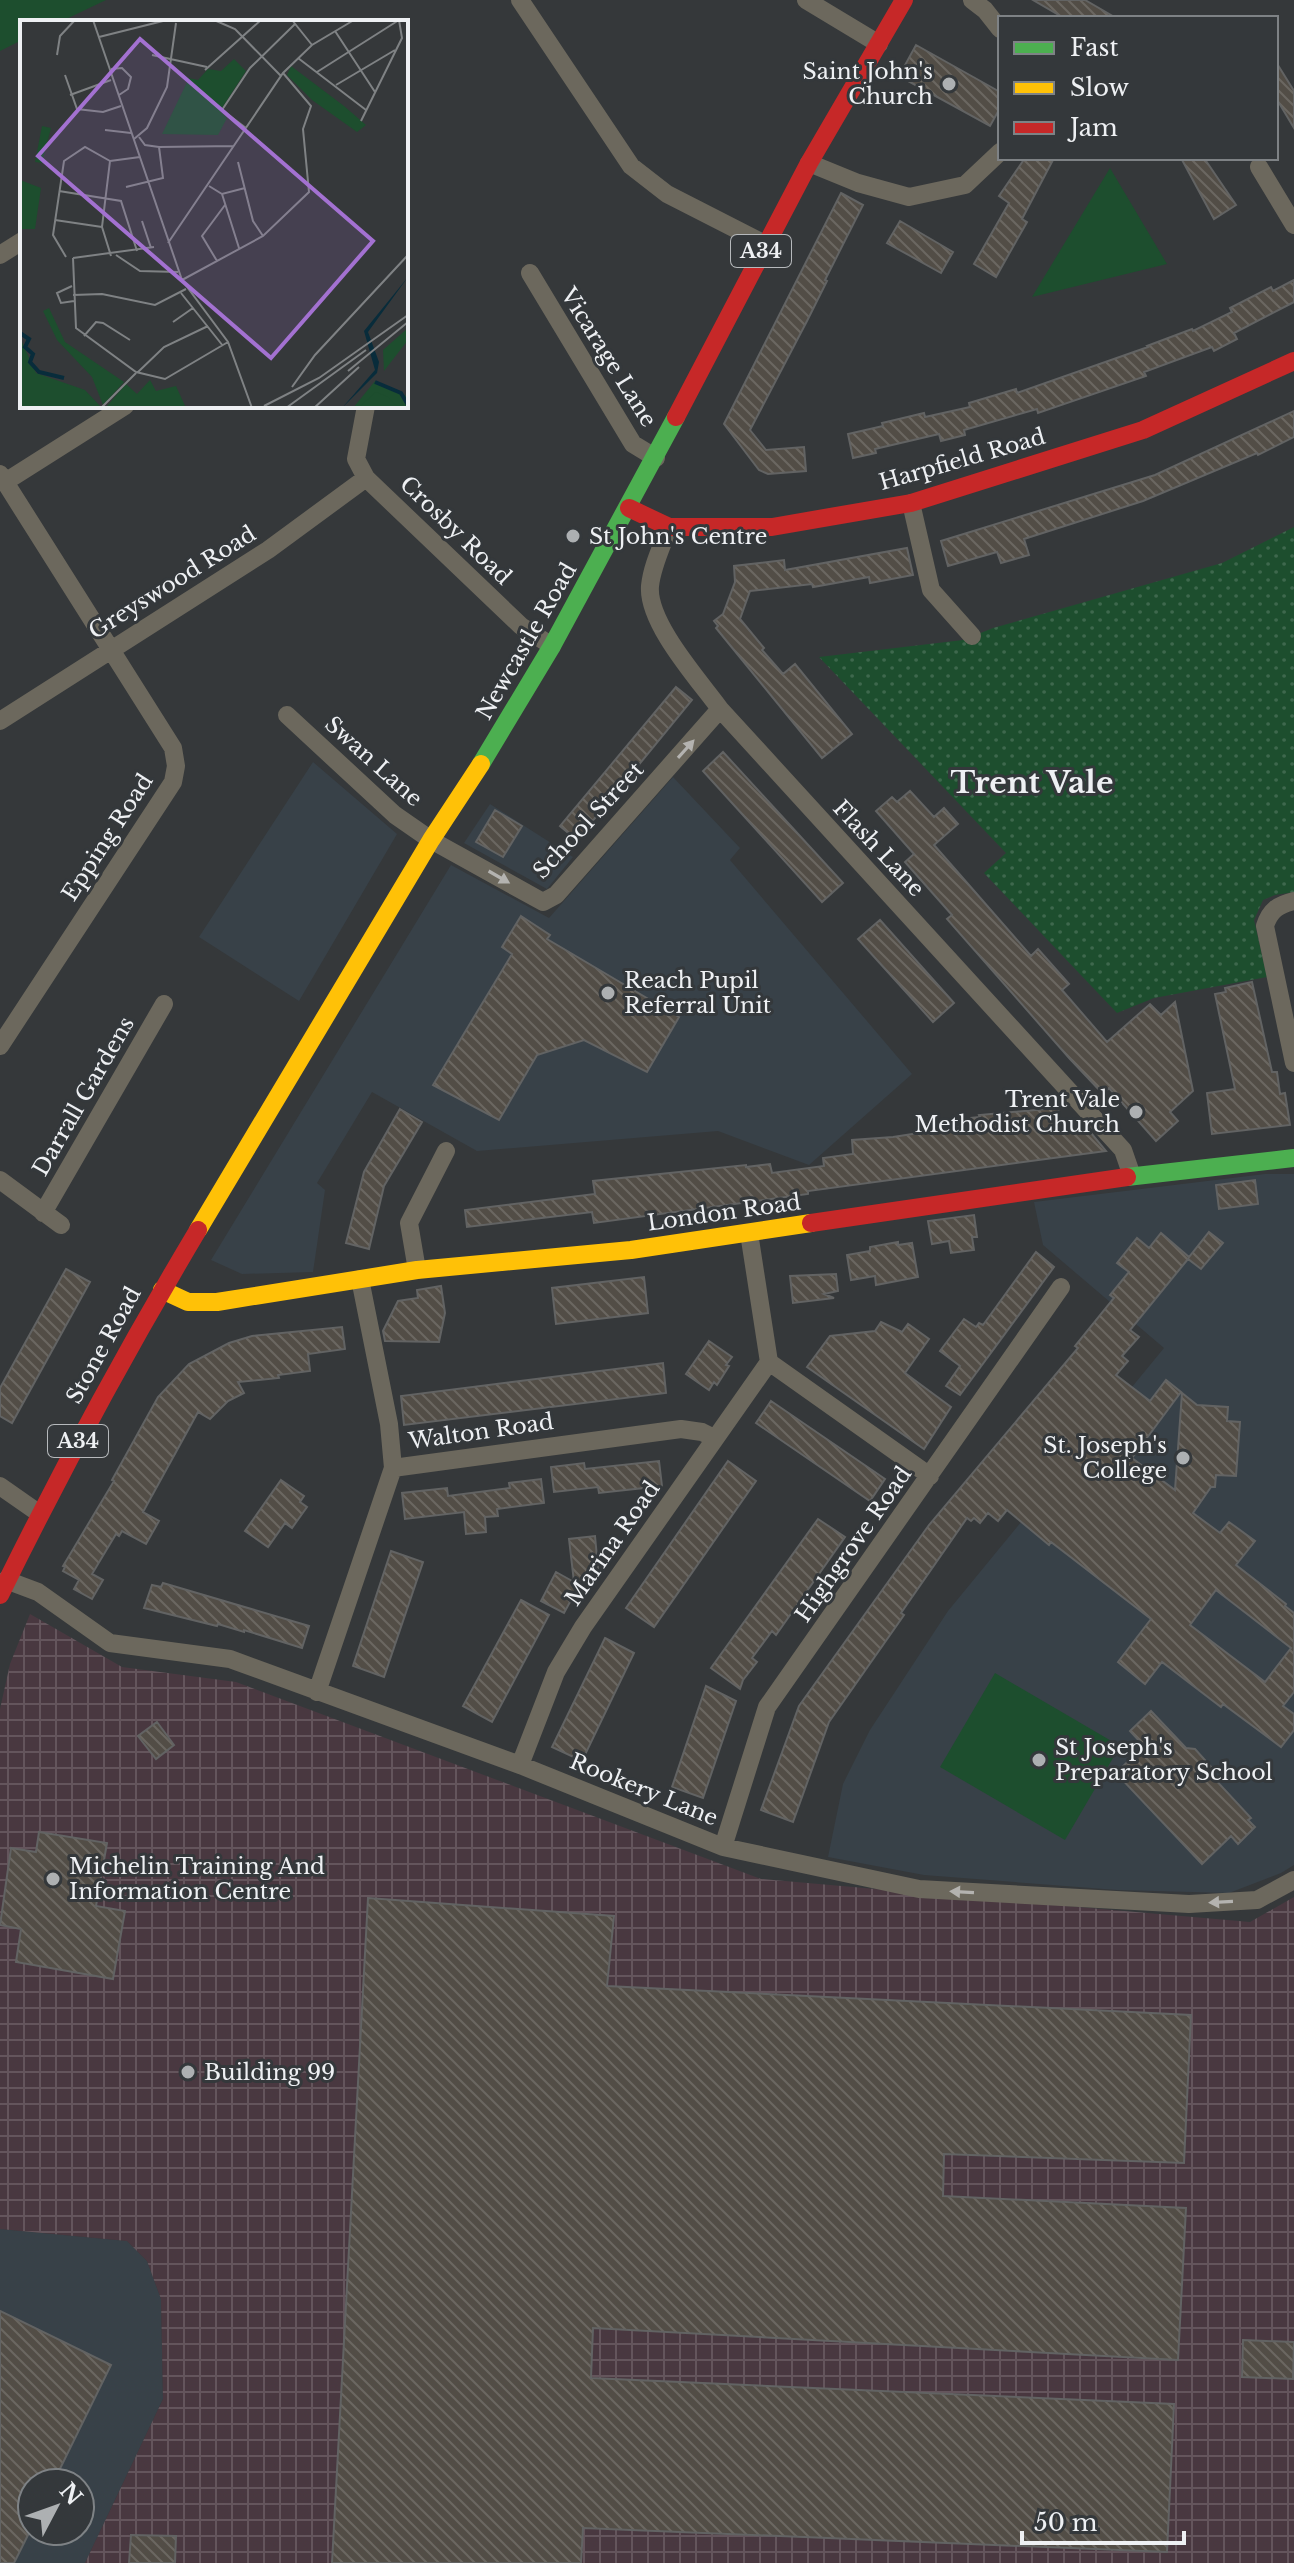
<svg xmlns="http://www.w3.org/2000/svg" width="1294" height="2563" font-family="'Libre Baskerville',serif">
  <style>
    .built { fill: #384148; fill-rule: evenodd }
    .industrial { fill: url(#industrial-grid) }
    .grass { fill: url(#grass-dots) }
    .garden { fill: #1d4e2e }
    .building { fill: url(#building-back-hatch); stroke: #626363; stroke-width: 2; fill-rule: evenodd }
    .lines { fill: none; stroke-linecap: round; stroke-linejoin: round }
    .street { stroke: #6c685d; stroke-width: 18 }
    .fast { stroke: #4caf50; stroke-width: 18 }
    .slow { stroke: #ffc107; stroke-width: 18 }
    .jam { stroke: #c62828; stroke-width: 18 }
    .oneway { fill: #b4b3b0 }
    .poi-dot { fill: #adb0b2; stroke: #34383b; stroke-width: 3 }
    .labels { text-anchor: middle; stroke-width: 6; stroke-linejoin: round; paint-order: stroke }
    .shield { fill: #34383b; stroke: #b6b9bc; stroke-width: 2 }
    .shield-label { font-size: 20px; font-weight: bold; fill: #eef0f3 }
    .poi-label { font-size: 22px; fill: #eef0f3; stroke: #34383b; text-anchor: start }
    .street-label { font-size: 22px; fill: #eef0f3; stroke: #34383b }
    .district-label { font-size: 30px; font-weight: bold; fill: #eef0f3; stroke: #34383b }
    .inset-river { fill: none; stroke: #082c3b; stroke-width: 4 }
    .inset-road { fill: none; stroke: #7f8284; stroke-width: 2 }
    .view { fill: #a371d1; fill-opacity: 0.15; stroke: #a371d1; stroke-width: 4 }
    .inset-edge { fill: none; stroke: #eef0f3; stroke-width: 4 }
  </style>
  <defs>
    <pattern id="industrial-grid" width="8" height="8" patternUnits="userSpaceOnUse" patternTransform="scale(2)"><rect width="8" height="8" fill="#493840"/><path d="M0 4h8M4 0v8" fill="none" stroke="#64555c"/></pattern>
    <pattern id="grass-dots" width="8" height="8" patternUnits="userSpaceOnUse" patternTransform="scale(2)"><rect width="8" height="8" fill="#1d4e2e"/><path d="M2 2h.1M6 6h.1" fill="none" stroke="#3e684d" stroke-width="1.8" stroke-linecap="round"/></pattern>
    <pattern id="building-back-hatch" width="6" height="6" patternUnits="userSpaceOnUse" patternTransform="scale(2)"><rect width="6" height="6" fill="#524d46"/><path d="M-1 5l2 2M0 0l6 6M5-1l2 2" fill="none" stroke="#6b6761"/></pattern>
  </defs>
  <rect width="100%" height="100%" fill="#35383a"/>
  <path class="built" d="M313 762 397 834 299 1001 199 937Z
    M673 777 740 848 730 860 912 1074 809 1165 718 1131 477 1151 372 1092 317 1183 325 1190 313 1272 242 1274 211 1260 451 865 549 918Z
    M490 804 573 857 547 889 464 843Z
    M1265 1174H1294V1865L1281 1873 1229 1893 1117 1890 924 1875 828 1857 843 1784 870 1730 948 1611 1164 1348 1043 1245 1034 1202Z
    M0 2229 127 2241 147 2261 161 2299 163 2399 85 2563H0ZM32 2483H80V2531H32Z"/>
  <path class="industrial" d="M30 1614 122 1667 236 1682 761 1879 1250 1922 1294 1897V2563H85L163 2399 161 2299 147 2261 127 2241 0 2229V1709L10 1664Z"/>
  <path class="grass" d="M1294 527V892L1275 895 1263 900 1254 920 1267 977 1154 998 1117 1013 984 873 1006 853 819 657 963 640 993 628 1222 563Z"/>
  <path class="garden" d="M0 0H106L60 22H22V40L0 51Z
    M1110 168 1167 264 1032 297Z
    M995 1673 1120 1746 1065 1840 940 1767Z"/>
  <path class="building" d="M1033 0H1085L1116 18H1064Z
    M916 45 1000 92V108L990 126 899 76Z
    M1276 62 1294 91V128L1276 98Z
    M1025 158H1054L1022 219 1027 222 996 277 974 264 1009 203 999 196Z
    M1181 158H1204L1236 205 1214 219Z
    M841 193 863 205 825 280 827 281 807 321 750 430 766 450 804 447 806 471 768 474 759 470 724 424Z
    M900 221 953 252 941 273 887 243Z
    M1294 280V302L1234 333 1237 339 1214 351 1212 347 1144 372 1146 376 1038 413 1037 409 964 430 965 435 941 441 939 434 875 449 876 453 853 458 848 434 883 426 882 423 899 419 924 413 925 417 970 407 969 403 1016 389 1017 393 1148 347 1147 346 1192 329 1193 331 1232 312 1230 308 1271 287 1273 291Z
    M1294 411V437L1258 455 1257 453 1143 501 1024 539 1029 555 1001 563 997 552 948 566 941 541 1155 475Z
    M907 548 913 575 870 583 869 577 813 587 812 584 750 591 740 619 764 648 762 650 783 674 795 664 852 734 822 758 716 628 718 626 714 621 723 614 735 582 734 566 784 560 785 570Z
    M676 687 692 700 577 840 560 826Z
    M723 752 843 883 822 902 703 771Z
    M910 791 934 817 944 808 958 824 934 845 1031 956 1038 949 1069 984 1062 990 1107 1042 1150 1004 1161 1015 1175 1002 1193 1091 1170 1112 1178 1121 1156 1141 1109 1088 1103 1094 1070 1059 947 919 952 915 905 862 914 854 876 811 892 797 897 802Z
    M495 810 522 826 503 857 476 842Z
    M521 916 550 935 547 939 679 1017 647 1072 584 1040 537 1055 499 1120 433 1085 512 954 502 947Z
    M880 920 954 1003 933 1022 858 939Z
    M1252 982 1272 1072H1277L1280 1094 1285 1093 1290 1125 1212 1134 1207 1093 1235 1089 1215 994 1226 992 1225 988Z
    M1058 1108 1060 1125 1082 1122 1106 1151 808 1191V1194L594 1223 592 1212 467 1227 465 1210 595 1194 593 1181 746 1165V1167L770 1164 772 1173 824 1166 823 1158 853 1154 852 1140 893 1137 971 1125V1118L980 1117 979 1115Z
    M400 1109 422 1122 384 1186 369 1249 346 1243 364 1172Z
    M1255 1180 1258 1204 1219 1209 1216 1185Z
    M974 1215 977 1237H972L974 1250 951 1253 949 1241 932 1244 928 1221Z
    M1209 1232 1223 1243 1201 1269 1188 1259 1130 1330 1139 1337 1122 1356 1128 1361 1116 1375 1150 1401 1166 1380 1181 1392 1132 1458 1175 1490 1182 1393 1197 1405 1228 1407 1227 1421 1240 1422 1236 1476 1216 1475 1215 1487H1211L1193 1513 1220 1533 1229 1522 1255 1541 1236 1565 1286 1604 1285 1606 1294 1613V1692L1283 1706 1294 1714V1730L1281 1747 1223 1704 1221 1707 1162 1662 1145 1684 1118 1662 1151 1619 1051 1542 1049 1545 1007 1510 998 1521 988 1513 980 1523 974 1518 971 1521 967 1518 901 1613 904 1615 829 1722 793 1822 761 1810 799 1706 929 1525 1078 1348 1075 1346 1114 1298 1110 1295 1129 1272 1117 1263 1137 1238 1149 1248 1161 1233 1189 1257ZM1216 1590 1291 1648 1265 1682 1190 1625Z
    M898 1242V1245L912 1243 918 1277 876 1285 875 1276 851 1280 847 1255 870 1251V1247Z
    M1036 1252 1054 1267 960 1395 946 1386 960 1366 940 1351 964 1319 976 1327 979 1323 983 1325Z
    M66 1269 90 1282 12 1423 0 1416V1388Z
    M836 1274 838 1291 824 1294 834 1298 793 1303 790 1276Z
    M644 1277 648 1313 556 1324 552 1288Z
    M441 1286 445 1313 439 1342 385 1341 383 1331 398 1301 418 1298 417 1290Z
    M881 1322 902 1332 908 1324 929 1339 905 1373 951 1407 924 1449 807 1367 830 1336 875 1331Z
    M342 1327 345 1349 308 1354 310 1371 278 1375 279 1378 238 1382 244 1393 228 1401 210 1419 198 1412 143 1512 159 1521 146 1544 122 1531 119 1536 116 1534 92 1574 103 1580 92 1599 74 1589 79 1580 63 1571 65 1567 63 1566 114 1481 112 1480 158 1397 189 1364 229 1343 252 1336Z
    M709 1341 732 1357 726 1365 729 1366 717 1385 714 1382 709 1390 686 1374Z
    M663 1363 666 1393 404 1425 401 1396Z
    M771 1401 885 1479 870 1501 756 1423Z
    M659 1461 662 1486 599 1493 598 1487 554 1492 551 1467 584 1463 585 1469Z
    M728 1461 756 1481 654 1627 626 1608Z
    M541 1479 544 1503 497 1509 498 1516 485 1517 486 1532 466 1534 464 1512 405 1519 402 1493 447 1488 448 1496 510 1488 509 1483Z
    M281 1480 304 1496 300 1502 307 1507 292 1528 285 1523 268 1547 245 1531Z
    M818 1519 845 1537 776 1635 772 1631 752 1658 757 1662 743 1680 740 1689 711 1668Z
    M595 1536 598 1568 588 1569 564 1613 541 1601 556 1572 574 1582 569 1539Z
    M391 1551 423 1562 384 1677 353 1666Z
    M163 1583 309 1626 302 1648 244 1630V1632L218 1624 217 1626 144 1608 152 1585 161 1587Z
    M521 1600 549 1615 492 1722 463 1706Z
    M605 1638 634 1653 582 1761 552 1747Z
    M706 1686 736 1701 703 1798 672 1787Z
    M1151 1711 1186 1748 1195 1749 1212 1768V1776L1251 1818 1248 1820 1255 1827 1238 1844 1231 1836 1202 1864 1116 1773 1144 1746 1130 1731Z
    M157 1722 174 1745 156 1759 138 1736Z
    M39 1832 107 1843 96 1906 125 1911 113 1979 16 1962 21 1929 0 1925 11 1848 36 1852Z
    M368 1898 614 1916 607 1986 1191 2015 1184 2163 944 2154 943 2196 1186 2208 1178 2360 593 2328 591 2378 1174 2404 1167 2552 583 2528 581 2563H332Z
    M0 2311 111 2365 53 2483H32V2527L14 2563H0Z
    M1243 2340 1294 2342 1293 2379 1242 2377Z
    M131 2535 176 2536 175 2563H129Z"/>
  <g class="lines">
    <path class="street" d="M520 0 631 166 667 194 765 244
      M806 0 879 44
      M972 0 985 10 1000 29
      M809 163 858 183 909 197 965 185 1000 152
      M1259 167 1294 225
      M0 255 22 241
      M530 273 633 444 656 458
      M366 406 356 459 366 478 521 626 552 646
      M0 474 173 748 176 766 173 782 0 1046
      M5 482 125 406
      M911 503 931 590 972 636
      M669 527C662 546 652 566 650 586 647 623 699 680 720 709L1123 1150 1132 1176
      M287 715 395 815 431 840 543 902 556 895 720 709
      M0 721 268 550 366 478
      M1294 901C1278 905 1270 910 1265 926L1294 1063
      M0 1180 61 1225
      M43 1213 164 1004
      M749 1233 769 1362 930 1476
      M417 1270 409 1223 446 1151
      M360 1279 389 1424 393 1468
      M0 1486 40 1514
      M6 1580 38 1592 110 1643 230 1659 520 1765 723 1847 919 1889 1189 1904 1257 1900 1294 1880
      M317 1692 393 1468 681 1429 702 1432 714 1438
      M520 1765 556 1672 583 1627 769 1362
      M723 1847 767 1707 1061 1287"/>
    <path class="fast" d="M481 764 552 646 676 417
      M1127 1177 1294 1158"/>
    <path class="slow" d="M198 1230 431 840 481 764
      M162 1290 188 1302H217L417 1270 631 1250 811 1223"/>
    <path class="jam" d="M676 417 809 163 904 0
      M629 508 669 527H772L911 503 1143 430 1294 361
      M811 1223 1127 1177
      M0 1595C61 1471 127 1349 198 1230"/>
  </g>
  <defs><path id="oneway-solid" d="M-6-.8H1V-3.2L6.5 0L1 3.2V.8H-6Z" transform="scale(2)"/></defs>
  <g class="oneway">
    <use href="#oneway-solid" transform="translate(686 749) rotate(-48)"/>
    <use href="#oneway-solid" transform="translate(499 877) rotate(30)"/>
    <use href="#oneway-solid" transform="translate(962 1892) rotate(-177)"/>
    <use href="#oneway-solid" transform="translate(1221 1902) rotate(177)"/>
  </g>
  <g class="poi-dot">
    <circle cx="949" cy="84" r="8"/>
    <circle cx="573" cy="536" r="8"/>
    <circle cx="608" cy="993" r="8"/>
    <circle cx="1136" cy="1112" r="8"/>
    <circle cx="1183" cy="1458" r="8"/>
    <circle cx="1039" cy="1760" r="8"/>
    <circle cx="53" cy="1879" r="8"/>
    <circle cx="188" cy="2072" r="8"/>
  </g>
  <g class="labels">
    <g class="shield">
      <rect x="731" y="235" width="60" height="32" rx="6"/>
      <rect x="48" y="1425" width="60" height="32" rx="6"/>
    </g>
    <g class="shield-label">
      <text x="761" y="258">A34</text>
      <text x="78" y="1448">A34</text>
    </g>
    <g class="poi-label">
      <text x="933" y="79" text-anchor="end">Saint John's<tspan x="933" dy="25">Church</tspan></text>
      <text x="589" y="544">St John's Centre</text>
      <text x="624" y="988">Reach Pupil<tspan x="624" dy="25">Referral Unit</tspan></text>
      <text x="1120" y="1107" text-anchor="end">Trent Vale<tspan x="1120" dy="25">Methodist Church</tspan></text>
      <text x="1167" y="1453" text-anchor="end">St. Joseph's<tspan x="1167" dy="25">College</tspan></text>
      <text x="1055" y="1755">St Joseph's<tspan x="1055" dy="25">Preparatory School</tspan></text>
      <text x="69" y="1874">Michelin Training And<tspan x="69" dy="25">Information Centre</tspan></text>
      <text x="204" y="2080">Building 99</text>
    </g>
    <g class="street-label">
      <text transform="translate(609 357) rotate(58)" y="8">Vicarage Lane</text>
      <text transform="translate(962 459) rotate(-16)" y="8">Harpfield Road</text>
      <text transform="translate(456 530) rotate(44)" y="8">Crosby Road</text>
      <text transform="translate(172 582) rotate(-32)" y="8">Greyswood Road</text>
      <text transform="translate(526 641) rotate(-60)" y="8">Newcastle Road</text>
      <text transform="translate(374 761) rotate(42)" y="8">Swan Lane</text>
      <text transform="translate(588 820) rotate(-47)" y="8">School Street</text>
      <text transform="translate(107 837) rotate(-57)" y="8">Epping Road</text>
      <text transform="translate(879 848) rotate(47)" y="8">Flash Lane</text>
      <text transform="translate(83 1096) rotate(-60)" y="8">Darrall Gardens</text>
      <text transform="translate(724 1212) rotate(-8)" y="8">London Road</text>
      <text transform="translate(103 1345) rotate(-61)" y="8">Stone Road</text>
      <text transform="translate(481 1431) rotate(-8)" y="8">Walton Road</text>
      <text transform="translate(612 1543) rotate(-55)" y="8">Marina Road</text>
      <text transform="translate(853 1544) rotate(-55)" y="8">Highgrove Road</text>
      <text transform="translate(644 1789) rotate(22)" y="8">Rookery Lane</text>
    </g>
    <g class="district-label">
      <text x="1032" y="793">Trent Vale</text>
    </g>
  </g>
  <g transform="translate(20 20)">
    <rect width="388" height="388" fill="#35383a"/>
    <path d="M214 39 226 51 200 91 207 98 198 115 142 114 169 58 178 60 188 49 201 51ZM29 288 45 322 104 362 83 385 72 357 37 320 23 291ZM130 360 136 371 156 366 166 388 87 386 106 364 117 374ZM355 361 388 377V388H333Z" fill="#1d4e2e"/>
    <path d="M388 308V320L364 351 363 330Z" fill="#1d4e2e"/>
    <path d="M271 46 324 86 346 105 337 112 292 80 267 55ZM22 106 31 108 22 143 15 142ZM0 160 21 168 15 209H0ZM0 318 16 353 65 370 82 388H0ZM356 372 368 377 378 388H338Z" fill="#1d4e2e"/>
    <path d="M388 257 348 312 359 342 357 353 322 388 355 350 344 311Z" fill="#082c3b"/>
    <path class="inset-river" d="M0 313 9 319 5 327 13 334 10 342 19 352 44 358M355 362 381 373 388 385"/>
    <path class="inset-road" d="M73 0 162 260 208 322 232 388M194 0 215 9 261 56M272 0 292 25M315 11 355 72M79 17 147 0M37 35 40 16 55 0M132 35 187 47M278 38 346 90M91 49 102 48 111 57 108 69 99 75M185 50 241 0M297 52 379 0M45 55 57 89 83 92 101 86M316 65 375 30M50 75 91 60M341 101 382 18 379 0M226 108 202 90 230 48 275 4M85 110 111 113M119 117 125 125 139 127 214 126M114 119 127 108 147 67 156 3M90 141 82 207 91 236M90 141 120 137M218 142 233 201 243 216M189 166 202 174 225 168M106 167 143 158 139 127M39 171 101 181 117 231M202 174 219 228M35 200 82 207M122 201 131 228M148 223 263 53 292 25 334 0M96 235 120 251 158 252M46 237 33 215 44 141 65 127 90 141M53 238 56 308 116 352 145 359 208 322M53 238 134 227M197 241 182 216 205 185M162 260 243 216 289 172 283 109 291 86 263 53M52 266 37 273 41 283 54 281M161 273 203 326M53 275 82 274 135 285 166 269M153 302 173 288M64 316 76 302 83 303 110 320M328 351 388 302M117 353 144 327 188 306M272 367 295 335 388 235M244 386 299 358 388 295M81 388 116 353M266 388 346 330M294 388 339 347"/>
    <path class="view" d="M120 19 353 221 251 338 18 136Z"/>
    <rect width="388" height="388" class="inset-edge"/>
  </g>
  <rect x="998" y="16" width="280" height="144" fill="#34383b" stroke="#7e8285" stroke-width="2"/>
  <rect x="1014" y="42" width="40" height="12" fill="#4caf50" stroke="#7e8285" stroke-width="2"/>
  <text x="1070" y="56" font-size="24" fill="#eef0f3">Fast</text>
  <rect x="1014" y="82" width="40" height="12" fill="#ffc107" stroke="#7e8285" stroke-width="2"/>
  <text x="1070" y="96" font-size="24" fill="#eef0f3">Slow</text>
  <rect x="1014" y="122" width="40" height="12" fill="#c62828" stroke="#7e8285" stroke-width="2"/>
  <text x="1070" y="136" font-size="24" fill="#eef0f3">Jam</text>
  <g transform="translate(56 2507) rotate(49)"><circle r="38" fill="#34383b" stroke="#7e8285" stroke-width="2"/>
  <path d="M0-6L14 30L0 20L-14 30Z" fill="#adb0b2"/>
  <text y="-12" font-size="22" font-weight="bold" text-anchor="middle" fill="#eef0f3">N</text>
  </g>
  <path d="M1022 2531v12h162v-12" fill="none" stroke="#eef0f3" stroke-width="4"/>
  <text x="1034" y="2531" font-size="24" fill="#eef0f3" stroke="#34383b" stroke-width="6" paint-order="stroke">50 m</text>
</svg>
